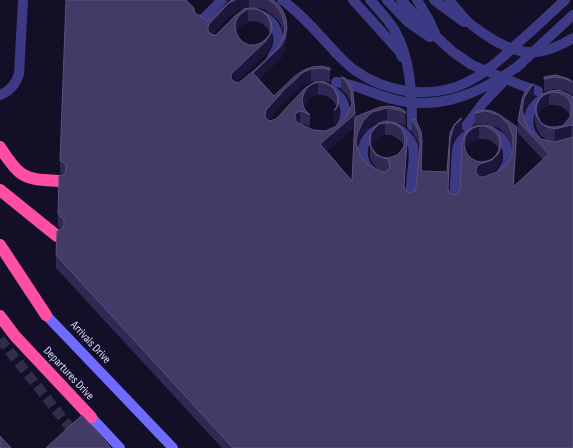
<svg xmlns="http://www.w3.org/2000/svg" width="573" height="448" font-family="'Sofia Sans Condensed',sans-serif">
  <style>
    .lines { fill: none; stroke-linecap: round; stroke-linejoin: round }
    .street-tunnel { stroke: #312d47; stroke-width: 10; stroke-dasharray: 10 5; stroke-linecap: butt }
    .lane { stroke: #3d3a85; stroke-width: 10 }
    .secondary { stroke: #6f6bff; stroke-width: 10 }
    .highway { stroke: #ff4fa3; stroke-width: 12 }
    .lane-bridge { stroke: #3d3a85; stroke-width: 10 }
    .wall { fill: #312854; fill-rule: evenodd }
    .shaded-wall { fill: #1d163a }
    .building { fill: #433a66; stroke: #5a527e; fill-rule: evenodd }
    .labels { text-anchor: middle; stroke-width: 3; stroke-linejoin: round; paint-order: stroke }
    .street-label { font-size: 12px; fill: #d9d4ff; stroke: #130f26 }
  </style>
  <rect width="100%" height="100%" fill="#130f26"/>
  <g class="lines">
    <path class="street-tunnel" d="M0 339 86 448"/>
    <path class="lane" d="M353 0 399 51 402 57
      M370 0C379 10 389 20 395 31 411 59 412 95 412 126
      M387 0 408 22 430 37
      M401 0 429 30 453 52 472 65 523 86 538 91
      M417 0 428 18 435 33
      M434 0 442 6 464 22
      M449 0C454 6 460 13 465 19 474 28 484 34 495 41 525 57 544 56 573 38
      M260 15C278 22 284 41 272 57
      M200 22 222 0
      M327 88C346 96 351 114 338 131
      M0 95C10 91 16 84 19 74L23 0
      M536 140C513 116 547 80 573 103
      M370 170C348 146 381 113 404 133 408 137 411 141 413 146 415 155 413 165 412 174 411 182 411 190 410 199
      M454 201C455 189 455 178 456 167 456 160 456 152 458 146 461 139 466 134 474 132 491 127 508 137 508 156 509 163 504 170 500 175"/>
    <path class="secondary" d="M46 315 173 448
      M91 417 120 448"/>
    <path class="highway" d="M0 147C6 156 13 168 22 174 33 181 47 180 59 181
      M0 190 57 236
      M0 245 46 315
      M0 316 15 336 91 417"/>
    <path class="lane-bridge" d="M282 0C302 14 319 35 336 53 342 59 348 66 356 71 371 82 389 88 406 91 457 98 484 75 518 43 534 29 550 14 565 0
      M516 68 573 15
      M336 82C356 84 373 94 392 99 440 112 483 92 521 64
      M466 126 483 103 505 80"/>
  </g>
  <path class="wall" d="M232 0H273L283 11 287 41 285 50 281 58 259 79 274 96 312 67 330 68V82L321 80 311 82 302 86 297 90 285 101 268 120 270 121 276 119 305 88 323 81 335 89 338 95 339 115 336 122 334 124 337 107 334 102 330 98 324 95H318L312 97 307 101 304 106 305 110 310 115V127L304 124H300L313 130 325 131 337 126 346 117 351 106V103L346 94 341 89V77L350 84 355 117 380 107 405 111 406 126 399 123 387 121 372 125 363 134 357 146 360 155 368 165 381 171 386 172 376 168 372 162 370 158V150V158V142L386 121 396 123 405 132 407 152 404 188 406 191 410 193 415 191 416 187 420 150 418 142 412 132V120L421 131 422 154V171L447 172 450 133 462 131 454 139 450 152 448 189 450 194 454 195 457 194 460 189 462 141 475 126 486 125 493 127 501 139V160L498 167 492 173 480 177H484L499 171 508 163 513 151V149L508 137 499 128 486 124 475 125V113L492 111 517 127V140L514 187 543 160 518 133V121L522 99 534 97 531 99 524 110 523 116 525 122 530 131 541 139 555 142 563 140 555 141 547 140 541 136 537 129 535 122V109L549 91 573 97V448H222L56 268V255L61 230 58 227V214L63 175 60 174V161L194 11 196 14 207 22ZM249 7 258 8 265 10 274 16 280 23 283 30 284 33 283 38 276 50 257 68 241 81 238 83 235 82 266 54 271 46 272 40 271 22 265 13 260 10 249 8 216 35 212 34 229 16 238 10ZM253 21 259 22 264 25 268 29 270 33 266 39 261 43 255 45H249L243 42 239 38 236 33 239 28 243 24 248 22ZM549 105H555L560 106 565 109 569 113 570 116 566 122 562 126 556 127H550L544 125 540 121 537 116 540 111 544 108ZM354 127 352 181 327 151ZM385 135H391L397 138 402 142 404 147 401 151 397 155 392 157 387 158 381 157 376 154 373 150 371 147 375 141 379 137ZM479 139H485L491 141 496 145 499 150 496 155 492 159 487 161 482 162 476 161 471 158 467 154 465 150 468 145 473 141Z
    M556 75 573 82V95L563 90 554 89 544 91V77Z"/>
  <path class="shaded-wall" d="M235 0H249V7L238 10 229 16 209 36 208 40V27L209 24 229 3Z
    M248 9V22L243 24 239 28 236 33 235 26 236 21 239 16 243 12Z
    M272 27V40L271 46 266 54 231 87V74L266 41 271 33Z
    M287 28V41L285 50 281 58 253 85V73L281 46Z
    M311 69V82L302 86 297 90 285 101 266 123 265 114 266 110 285 89 297 78 302 73Z
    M318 82V95L312 97 307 101 304 106 302 112V99L304 93 307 88 312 84Z
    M534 84V97L531 99 524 110 522 123V110L524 98 531 87Z
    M549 93V105L544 108 540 111 537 116 536 109 537 104 540 99 544 95Z
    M339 102V115L336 122 334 124V111Z
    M387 108V121L372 125 363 134 358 145 356 155V143L358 132 363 121 372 112Z
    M300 111V124L295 127V114Z
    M355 114V126L320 157V144Z
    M462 118V131L454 139 450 152 448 201 450 139 454 126Z
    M385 123V135L379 137 375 141 371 147 370 145V150V140L371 133 375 128 379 124Z
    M571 125V138L555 141V129Z
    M479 126V139L473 141 468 145 465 150 464 144 465 137 468 132 473 128Z
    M517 127V140L513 200V187Z
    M407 139V152L404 199V186Z
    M501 147V160L498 167 492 173 480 177 477 179 476 170 477 166 480 164 492 160 498 154Z"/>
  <path class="building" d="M66 0H186L194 8V11L196 14 201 16 207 22 229 2 232 0H235L229 3 209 24 208 27V31L212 35H216L235 16 244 9 249 8H255L260 10 265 13 269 17 271 22 272 27 271 33 266 41 231 74V77L232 80 235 82 238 83 241 81 257 68 276 50 283 38 285 27 283 18 280 11 274 4 269 0H273L278 4 283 11 286 19 287 28 285 38 281 46 253 73 274 96 295 76 304 70 312 67 322 66 330 68V70L321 68 311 69 302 73 297 78 285 89 266 110 265 114 266 119 270 121 276 119 305 88 315 82 323 81 327 83 335 89 338 95 339 102 336 109 334 111 337 106 338 101 337 95 334 89 330 85 324 83 318 82 312 84 307 88 304 93 302 99 303 105 305 110 310 115 304 112 300 111 295 114V118L296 121 298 123 313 130 325 131 337 126 346 117 352 104 351 91 346 81 341 77 345 78 350 84 353 92 355 114 320 144 352 181 355 117 380 107 390 106 400 108 405 111 406 113 399 110 387 108 372 112 363 121 358 132 356 143 360 155 368 165 381 171 385 172 388 170 390 168 389 162 387 159 376 155 372 149 370 145 373 150 376 154 381 157 387 158 392 157 397 155 401 151 404 146 405 141 404 135 402 129 397 125 391 123H385L379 124 375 128 371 133 370 140V145V135L374 128 379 123 386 121 396 123 400 126 405 132 407 139 404 186 406 191 410 193 415 191 416 187 420 146V138L418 130 412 120 415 119 421 131 422 141 421 171 447 172 450 133 454 125 461 118H462L454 126 450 139 448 189 450 194 454 195 457 194 460 189 462 141 466 133 469 129 475 126 486 125 493 127 498 132 501 139V147L498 154 492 160 480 164 477 166 476 170V173L480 177H484L499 171 508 163 513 151V136L508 124 499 115 486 111 475 113 476 111 485 110 492 111 500 115 517 127 513 187 549 154 518 121 522 99 525 92 530 86 533 84H534L531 87 524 98 522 110 525 122 530 131 541 139 555 142 573 137V448H233L56 255 57 231 60 230 63 228 64 224V220L58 214 59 176 63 175 65 173 66 169V165L63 162 60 161ZM248 9H253L259 10 264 13 268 17 270 22 271 28 270 34 266 39 261 43 255 45H249L243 42 239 38 236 32 235 26 236 21 239 16 243 12ZM479 126H485L491 129 496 133 499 138 500 144 499 150 496 155 492 159 487 161 482 162 476 161 471 158 467 154 465 149 464 144 465 137 468 132 473 128Z
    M556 75 569 79 573 82 563 78 554 77 544 79V77Z
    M560 90 573 97V126L571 125 555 129 547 127 541 123 537 117 535 109 537 102 541 95 549 91ZM555 92 560 93 565 96 569 100 571 105V111L570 117 566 122 562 126 556 127H550L544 125 540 121 537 115 536 109 537 104 540 99 544 95 549 93Z
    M82 415 111 448H46Z
    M0 436 11 448H0Z"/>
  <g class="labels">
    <g class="street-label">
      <text transform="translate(91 342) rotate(47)" y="4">Arrivals Drive</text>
      <text transform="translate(69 373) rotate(47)" y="4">Departures Drive</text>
    </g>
  </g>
</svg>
